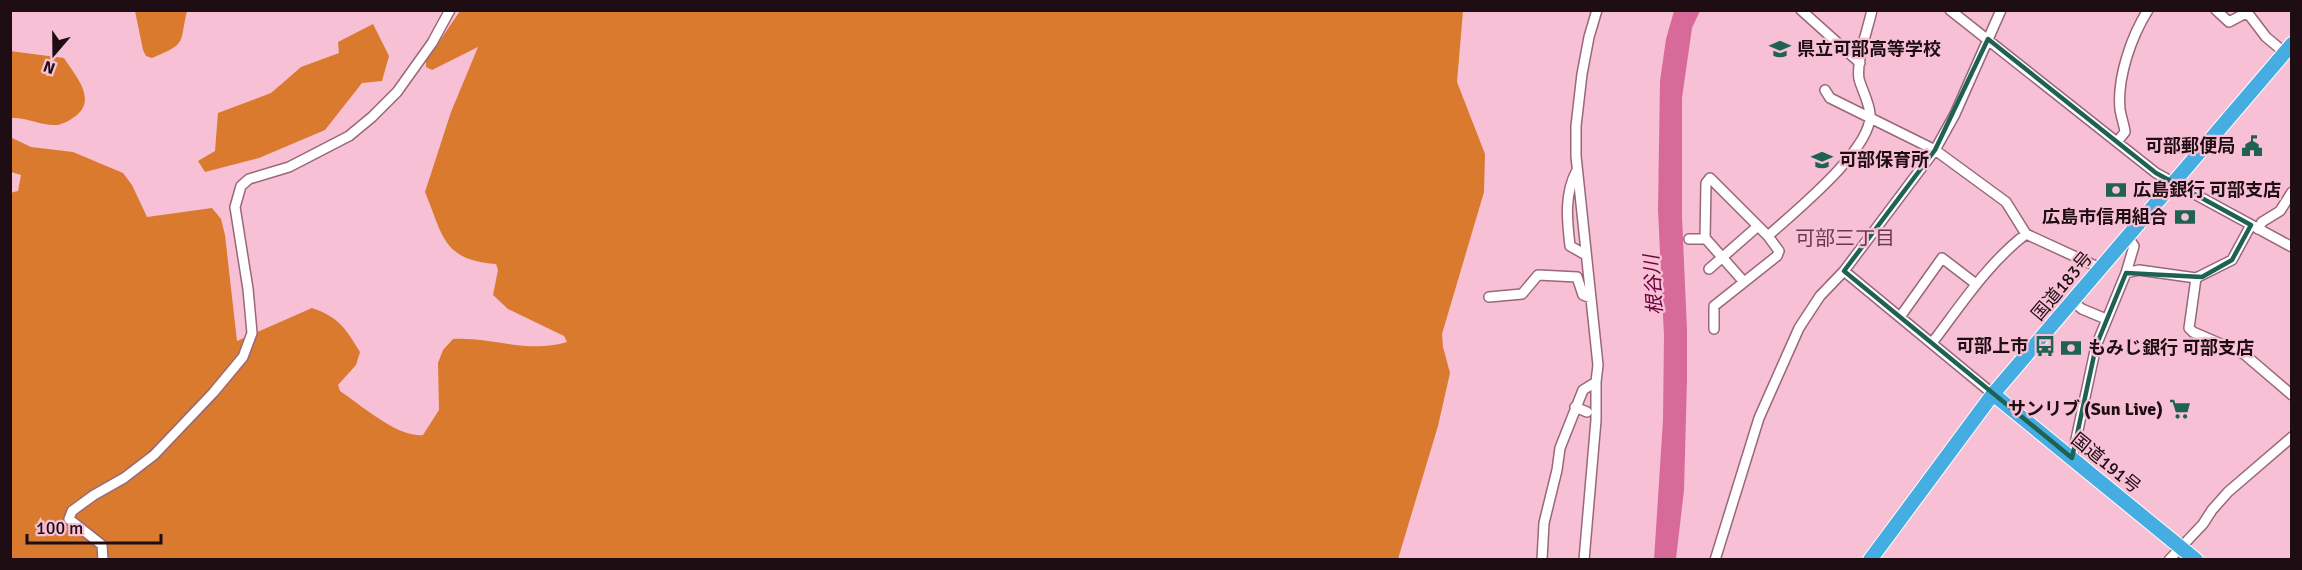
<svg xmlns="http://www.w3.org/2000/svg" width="2302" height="570" font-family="Signika,'Noto Sans JP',sans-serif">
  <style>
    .forest { fill: #d97a2f }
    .water { fill: #d76a99 }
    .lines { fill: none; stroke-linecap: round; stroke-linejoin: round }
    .minor-casing { stroke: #98677a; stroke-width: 12 }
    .highway-casing { stroke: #fff; stroke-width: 16 }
    .minor { stroke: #fff; stroke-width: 9 }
    .highway { stroke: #46ade3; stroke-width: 14 }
    .marked { fill: none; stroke: #1f6253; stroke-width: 4.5; stroke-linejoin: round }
    .labels { text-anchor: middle; stroke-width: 4.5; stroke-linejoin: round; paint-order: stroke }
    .poi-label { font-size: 18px; font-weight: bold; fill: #1f0d14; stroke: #f8c0d5; text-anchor: start }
    .street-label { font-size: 18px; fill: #1f0d14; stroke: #f8c0d5 }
    .neighbourhood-label { font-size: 20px; fill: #673a4c; stroke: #f8c0d5 }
    .water-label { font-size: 20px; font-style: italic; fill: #69003c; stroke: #f8c0d5 }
  </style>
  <rect width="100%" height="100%" fill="#f8c0d5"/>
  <path class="forest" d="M135 11H187C179 44 188 43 152 58L146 56 143 50Z
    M460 11H1463L1457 82 1485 154 1484 192 1442 334 1443 347 1450 373 1438 426 1398 559 11 560 10 193 18 191 21 175 11 172 10 137 31 147 73 152 123 173 132 185 147 217 212 208 221 219 225 235 237 341 312 308C339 317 346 329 360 352L356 365 338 385 340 391C361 405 398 438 423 435L439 410 438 363 443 350 453 339C492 337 529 354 567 342L564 336 508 309 493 295 498 270 496 264C442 260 443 235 425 192L451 112 478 47 432 70 426 67V61Z
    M373 24 389 56 382 81 362 83 325 130 259 158 205 172 198 161 215 151 218 113 271 93 301 67 339 53 338 42Z
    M10 51 64 58C74 74 97 98 77 115 72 119 64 124 57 125 42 126 26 117 11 118Z"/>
  <path class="water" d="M1674 11H1700L1692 28 1682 98V217L1687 330V379L1684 490 1676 559 1654 560 1663 420 1664 336 1658 210 1660 81 1666 39Z"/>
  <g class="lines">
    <defs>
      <path id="minor" d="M1801 10 1860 63
        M1950 10 2156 173 2292 247
        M2216 10 2229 22 2244 14 2250 16 2266 37 2284 52
        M1825 90 1830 98 1935 150 2006 202 2026 234
        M2117 142 2125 132C2124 124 2121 117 2120 109 2117 78 2131 37 2148 10
        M1577 170C1564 194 1567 220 1570 246L1586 255
        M2258 229 2262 222 2280 211 2292 192
        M1768 236C1793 213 1873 149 1870 114 1869 102 1862 90 1859 79 1856 60 1868 29 1872 10
        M1689 239H1706L1744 282
        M1705 239 1706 183 1710 178 1768 236 1779 251 1777 256 1714 306V329
        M1709 269 1758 226
        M1844 271 1993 394
        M2126 273 2139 270 2196 278 2232 260 2251 225
        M2196 278 2189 328 2193 332 2244 354 2292 395
        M1489 297 1522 294 1538 275 1577 277 1583 295 1591 298
        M2072 301 2082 309 2106 319
        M1900 317 1942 258 1976 284
        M1932 343C1961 305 1988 263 2026 234L2100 268
        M1596 382 1598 365 1576 156V126L1582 74 1589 37 1597 10
        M1575 407 1587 412
        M2072 458 2096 346 2126 273 2134 246 2127 236
        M103 560 102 545 69 519 72 511 94 495 124 478 154 455 213 393 243 357 252 333 248 289 235 207 241 186 249 179 289 167 349 136 372 117 397 92 432 43 450 10
        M1542 560 1544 523 1557 470 1560 448 1583 390 1596 382V420L1584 560
        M1715 560 1759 418 1799 328 1820 296 1844 271 1935 150 1955 114 2001 10
        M2169 560 2203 524 2212 510 2228 492 2292 437"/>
      <path id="highway" d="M1993 394 2196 560
        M1870 560 1993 394 2292 44"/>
    </defs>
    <use href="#minor" class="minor-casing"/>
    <use href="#highway" class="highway-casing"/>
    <use href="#minor" class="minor"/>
    <use href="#highway" class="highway"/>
  </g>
  <path class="marked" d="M1988 39 2156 173 2251 225 2232 260 2202 277 2126 273 2096 346 2072 458 1844 271 1935 150Z"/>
  <defs>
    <symbol id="school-bare" viewBox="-9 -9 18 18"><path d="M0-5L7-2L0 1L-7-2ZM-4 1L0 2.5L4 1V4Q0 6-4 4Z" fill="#1f6253" stroke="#f8c0d5" stroke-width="2.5" paint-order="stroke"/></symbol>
    <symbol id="civic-bare" viewBox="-9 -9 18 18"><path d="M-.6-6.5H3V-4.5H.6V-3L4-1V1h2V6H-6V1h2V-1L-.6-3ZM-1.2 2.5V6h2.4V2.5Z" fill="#1f6253" stroke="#f8c0d5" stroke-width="2.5" paint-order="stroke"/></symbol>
    <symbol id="bank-bare" viewBox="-9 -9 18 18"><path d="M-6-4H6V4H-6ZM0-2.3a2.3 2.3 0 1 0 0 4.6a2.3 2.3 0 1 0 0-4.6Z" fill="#1f6253" stroke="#f8c0d5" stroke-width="2.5" paint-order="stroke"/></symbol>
    <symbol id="bus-bare" viewBox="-9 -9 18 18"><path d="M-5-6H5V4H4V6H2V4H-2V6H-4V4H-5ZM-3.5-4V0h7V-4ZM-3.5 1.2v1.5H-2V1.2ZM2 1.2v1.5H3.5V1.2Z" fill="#1f6253" stroke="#f8c0d5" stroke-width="2.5" paint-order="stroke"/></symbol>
    <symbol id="supermarket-bare" viewBox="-9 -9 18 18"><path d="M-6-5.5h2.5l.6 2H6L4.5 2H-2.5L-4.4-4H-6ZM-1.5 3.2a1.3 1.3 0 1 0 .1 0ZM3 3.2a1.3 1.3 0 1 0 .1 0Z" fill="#1f6253" stroke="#f8c0d5" stroke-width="2.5" paint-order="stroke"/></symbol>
  </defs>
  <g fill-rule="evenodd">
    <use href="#school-bare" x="1765" y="34" width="30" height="30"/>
    <use href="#civic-bare" x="2237" y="131" width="30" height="30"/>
    <use href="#school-bare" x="1807" y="145" width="30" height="30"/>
    <use href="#bank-bare" x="2101" y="175" width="30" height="30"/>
    <use href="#bank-bare" x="2170" y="202" width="30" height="30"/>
    <use href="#bus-bare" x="2030" y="331" width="30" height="30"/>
    <use href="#bank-bare" x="2056" y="333" width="30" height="30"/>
    <use href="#supermarket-bare" x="2165" y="394" width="30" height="30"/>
  </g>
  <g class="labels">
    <g class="poi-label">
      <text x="1797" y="55">県立可部高等学校</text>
      <text x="2235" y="152" text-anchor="end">可部郵便局</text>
      <text x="1839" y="166">可部保育所</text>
      <text x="2133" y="196">広島銀行 可部支店</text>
      <text x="2168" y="223" text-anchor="end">広島市信用組合</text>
      <text x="2028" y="352" text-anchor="end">可部上市</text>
      <text x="2088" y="354">もみじ銀行 可部支店</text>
      <text x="2163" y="415" text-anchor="end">サンリブ (Sun Live)</text>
    </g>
    <g class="street-label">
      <text transform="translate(2062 286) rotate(-50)" y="6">国道183号</text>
      <text transform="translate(2106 463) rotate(39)" y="6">国道191号</text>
    </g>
    <g class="neighbourhood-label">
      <text x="1845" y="245">可部三丁目</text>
    </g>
    <g class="water-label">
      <text transform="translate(1653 285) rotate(-94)" y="7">根谷川</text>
    </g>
  </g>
  <rect width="2302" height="570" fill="none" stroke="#1f0d14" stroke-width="24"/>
  <g transform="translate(54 54) rotate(200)" stroke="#f8c0d5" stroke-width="4.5" paint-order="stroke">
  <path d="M0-4.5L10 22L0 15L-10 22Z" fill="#1f0d14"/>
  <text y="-9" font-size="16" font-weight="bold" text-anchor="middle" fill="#1f0d14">N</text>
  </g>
  <path d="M27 534v9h134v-9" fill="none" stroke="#1f0d14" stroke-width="3"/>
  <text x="36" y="534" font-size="18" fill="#1f0d14" stroke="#f8c0d5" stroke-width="4.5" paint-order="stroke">100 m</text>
</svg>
